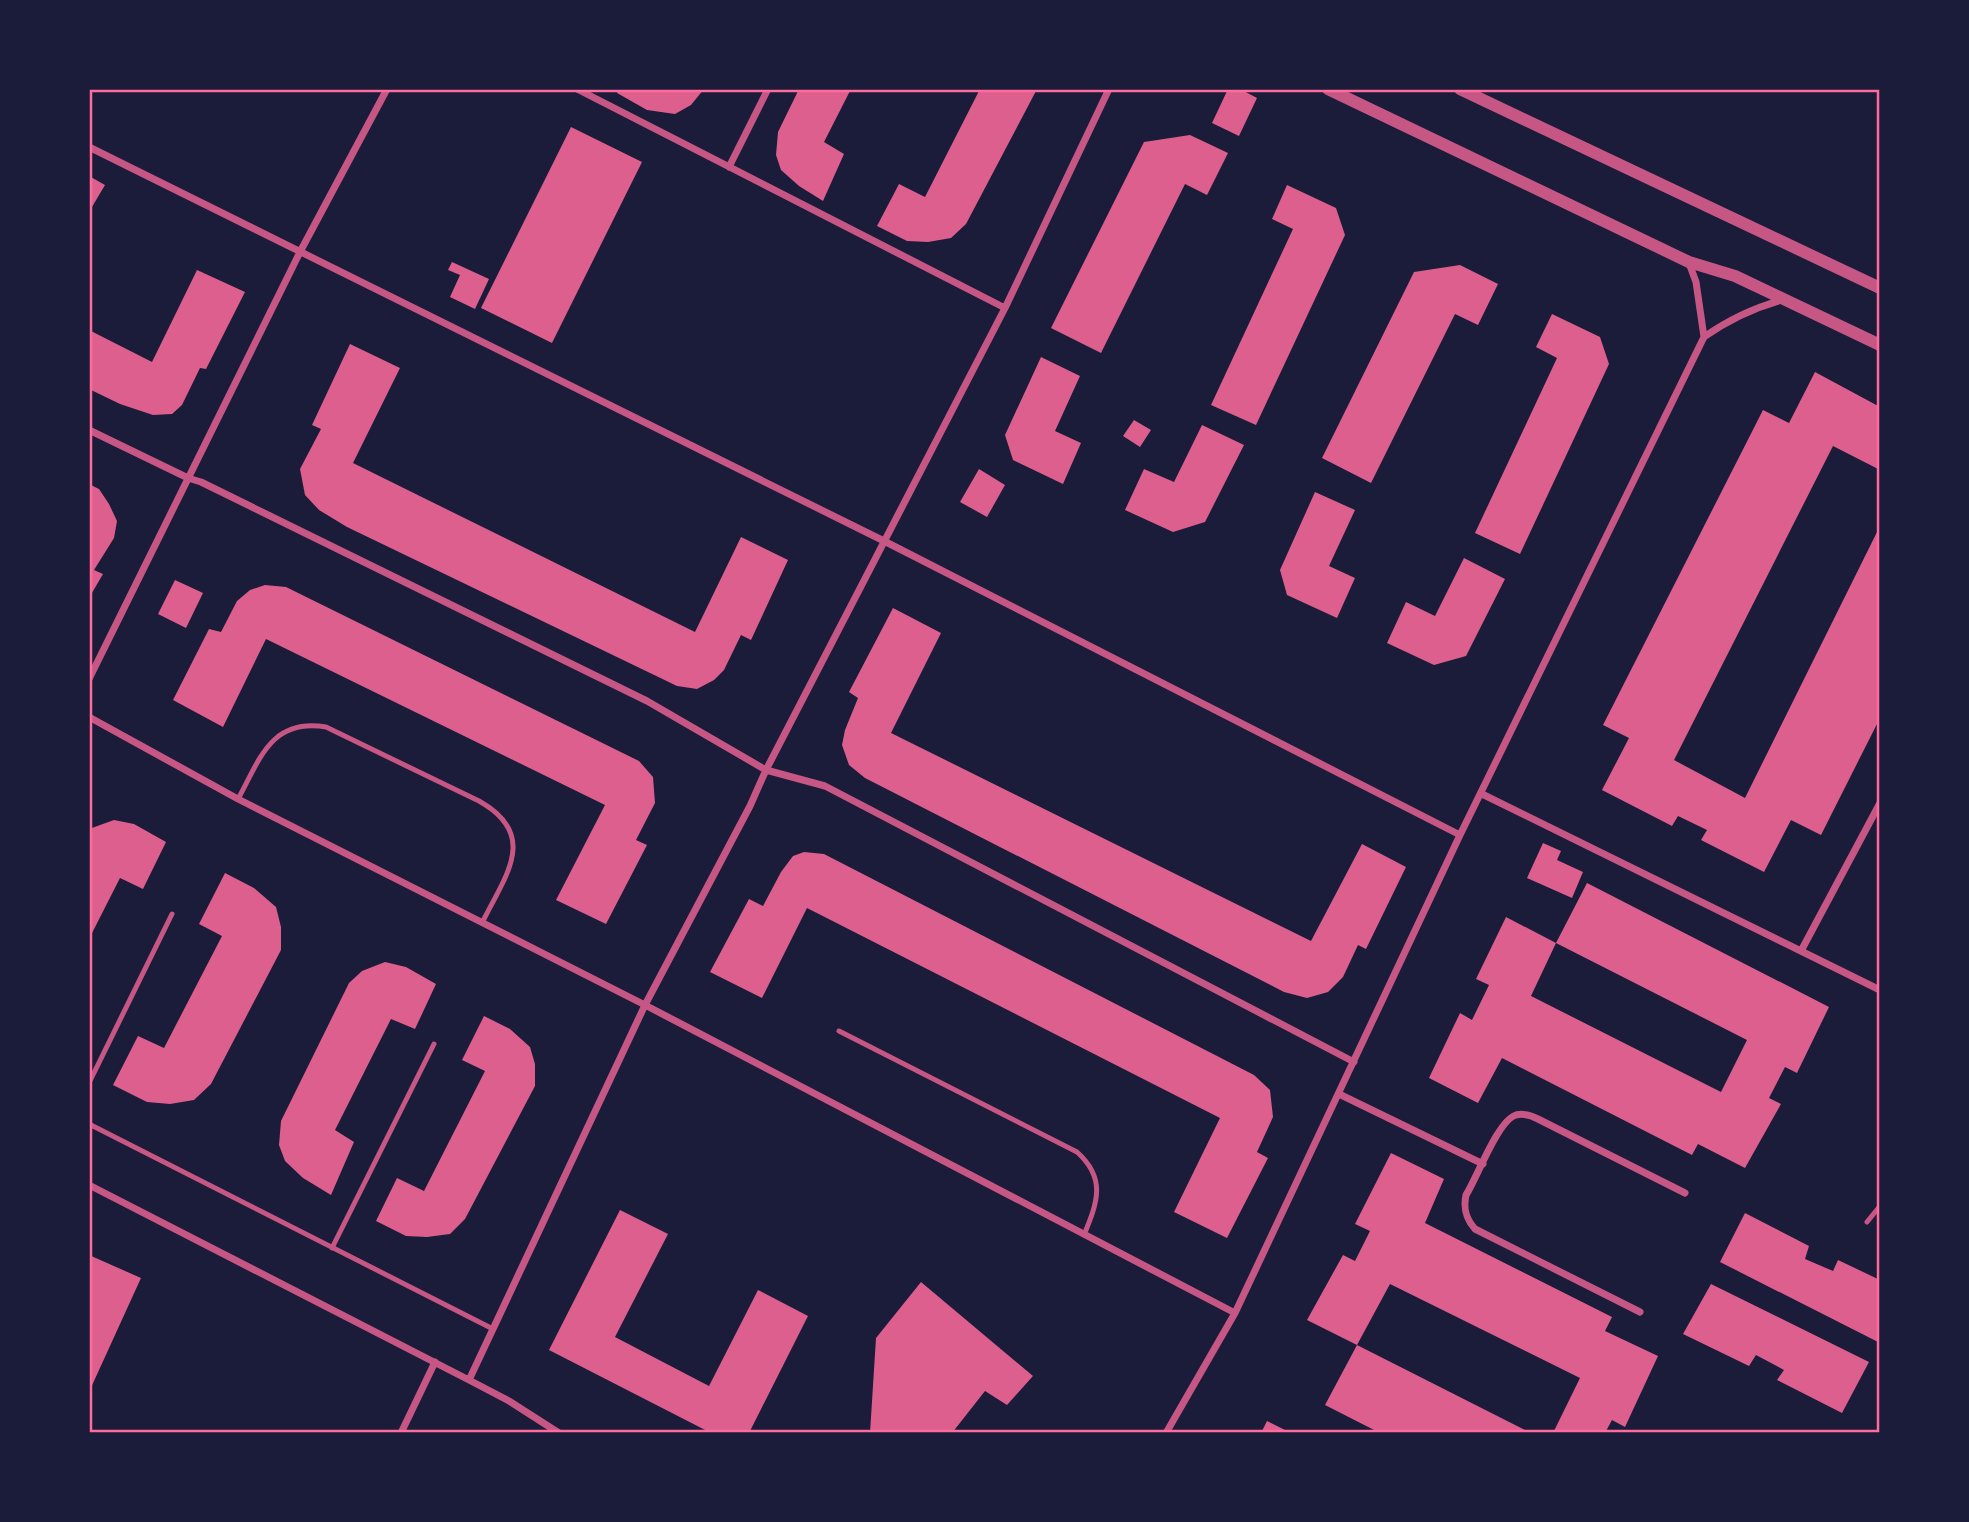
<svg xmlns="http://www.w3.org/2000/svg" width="1969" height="1522" font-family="Inter,sans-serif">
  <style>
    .building { fill: #dd5f8e }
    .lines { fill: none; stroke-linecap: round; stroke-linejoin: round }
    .service { stroke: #c65784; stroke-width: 5 }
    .minor { stroke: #c65784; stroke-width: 7 }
    .tertiary { stroke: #c65784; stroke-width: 12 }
    .neatline { fill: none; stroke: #ff6b9d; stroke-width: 2.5 }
  </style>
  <rect width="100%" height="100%" fill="#1b1b3a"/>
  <path class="building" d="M619 89H704L691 105 675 114 647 110 617 93Z
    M799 89H851L824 142 844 154 823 201 799 186 781 170 776 155 778 132Z
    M980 89H1036V91L966 224 951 238 928 242 907 241 877 226 899 184 925 197Z
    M1228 89H1240L1257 98 1239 136 1212 123Z
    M571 127 642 162 552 343 481 308Z
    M1190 135 1228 153 1207 195 1185 184 1101 353 1051 328 1144 142Z
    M89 176 105 185 89 212Z
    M1287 185 1336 208 1345 235 1256 425 1211 405 1293 229 1272 219Z
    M452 262 489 279 475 309 450 297 460 275 448 270Z
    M1460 265 1498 284 1478 325 1455 314 1371 483 1322 458 1414 272Z
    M197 270 245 292 206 369 200 368 182 405 172 414 153 415 120 404 89 389V330L152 362Z
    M1552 314 1600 337 1609 364 1520 554 1475 533 1557 358 1536 347Z
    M350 344 400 368 353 463 695 632 741 537 788 560 751 640 741 635 724 670 714 680 697 689 677 686 347 527 319 510 305 495 300 469 321 429 312 425Z
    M1041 357 1080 376 1055 431 1081 443 1063 484 1013 460 1005 435Z
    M1815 372 1880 407V470L1833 446 1674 760 1745 798 1880 526V718L1821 835 1791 820 1764 872 1701 840 1707 830 1678 816 1672 826 1602 790 1629 738 1603 725 1763 410 1789 423Z
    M1134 420 1151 430 1140 447 1123 436Z
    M1202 425 1244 445 1205 522 1173 532 1125 510 1144 469 1174 482Z
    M979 469 1005 485 987 517 960 502Z
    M89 484 99 489 109 504 117 521 114 538 94 570 103 574 89 598Z
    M1315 492 1355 510 1329 566 1355 578 1337 618 1287 595 1280 570Z
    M1464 558 1505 579 1466 656 1434 665 1387 643 1406 602 1435 616Z
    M175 580 203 593 186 628 158 614Z
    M265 585 286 587 639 761 653 777 655 803 636 840 647 845 606 924 556 900 605 805 266 639 223 727 173 700 209 629 221 632 237 601 250 590Z
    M893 608 941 633 891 733 1311 941 1362 844 1406 867 1366 949 1358 945 1343 977 1328 992 1307 998 1284 992 865 778 849 765 842 745 845 730 858 698 849 692Z
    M114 820 134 824 166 842 143 889 120 878 89 939V829Z
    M1543 843 1561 851 1557 860 1583 872 1572 898 1527 878Z
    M804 852 824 854 1254 1075 1270 1090 1273 1117 1257 1152 1268 1158 1227 1238 1174 1212 1220 1118 807 908 762 998 710 972 749 899 763 906 781 872 793 856Z
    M225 873 254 888 276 907 281 927V950L211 1084 194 1100 170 1104 147 1102 113 1085 138 1036 164 1048 222 936 199 924Z
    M1587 883 1829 1007 1797 1073 1785 1067 1769 1098 1781 1104 1745 1168 1698 1144 1692 1155 1502 1058 1478 1103 1429 1078 1460 1013 1472 1020 1489 985 1476 979 1506 917 1556 943 1531 996 1721 1092 1747 1040 1556 943Z
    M385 962 406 967 436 984 415 1029 391 1019 335 1130 354 1142 331 1195 303 1178 285 1161 279 1145 281 1121 349 983 362 971Z
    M484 1016 510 1029 530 1047 535 1064V1086L465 1219 450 1234 427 1237 406 1236 376 1221 397 1178 424 1191 485 1071 462 1060Z
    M1391 1153 1444 1179 1425 1223 1612 1317 1605 1331 1658 1356 1625 1427 1612 1420 1605 1433H1553L1580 1378 1390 1284 1357 1345 1307 1320 1343 1255 1355 1261 1370 1231 1355 1224Z
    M620 1210 668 1234 615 1337 709 1386 758 1290 808 1316 749 1433H711L549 1350Z
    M1745 1213 1809 1246 1805 1259 1833 1271 1838 1260 1880 1280 1878 1342 1720 1262Z
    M89 1255 141 1278 89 1392Z
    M921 1282 1033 1376 1007 1405 985 1391 952 1433H870L876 1338Z
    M1711 1284 1869 1362 1842 1413 1777 1380 1784 1370 1756 1355 1749 1366 1683 1334Z
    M1357 1345 1531 1433H1380L1325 1405Z
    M1267 1421 1291 1433H1261Z"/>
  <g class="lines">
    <path class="service" d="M238 799C260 759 271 718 326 727L479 801C540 835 505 876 482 923
      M839 1031 1077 1152C1107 1179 1097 1203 1084 1235
      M89 1083 172 914
      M89 1124 493 1329
      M1867 1222 1880 1206
      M332 1248 434 1044"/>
    <path class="minor" d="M577 89 1005 308
      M89 147 884 541 1460 835
      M729 167 768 89
      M1689 263 1696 282 1704 337
      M89 430 188 478 201 482 647 701 766 770 825 786 1354 1062
      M89 679 300 252 387 89
      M89 717 238 799 645 1005 1235 1313
      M1482 794 1880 990
      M1801 951 1880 803
      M1339 1094 1483 1164
      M89 1185 469 1380 509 1401 559 1433
      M1640 1312 1475 1229C1466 1219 1463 1209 1466 1195 1477 1178 1498 1120 1516 1115 1524 1113 1532 1116 1538 1119L1685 1193
      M469 1380 645 1005 750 806 766 770 1005 308 1109 89
      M401 1433 435 1362
      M1166 1433 1235 1313 1460 835 1704 337C1728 320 1753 308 1782 300"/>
    <path class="tertiary" d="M1328 89 1689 262 1735 276 1880 345
      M1460 89 1880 288"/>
  </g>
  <rect width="1969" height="1522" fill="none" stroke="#1b1b3a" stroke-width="182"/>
  <rect x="91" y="91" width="1787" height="1340" class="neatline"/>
</svg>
